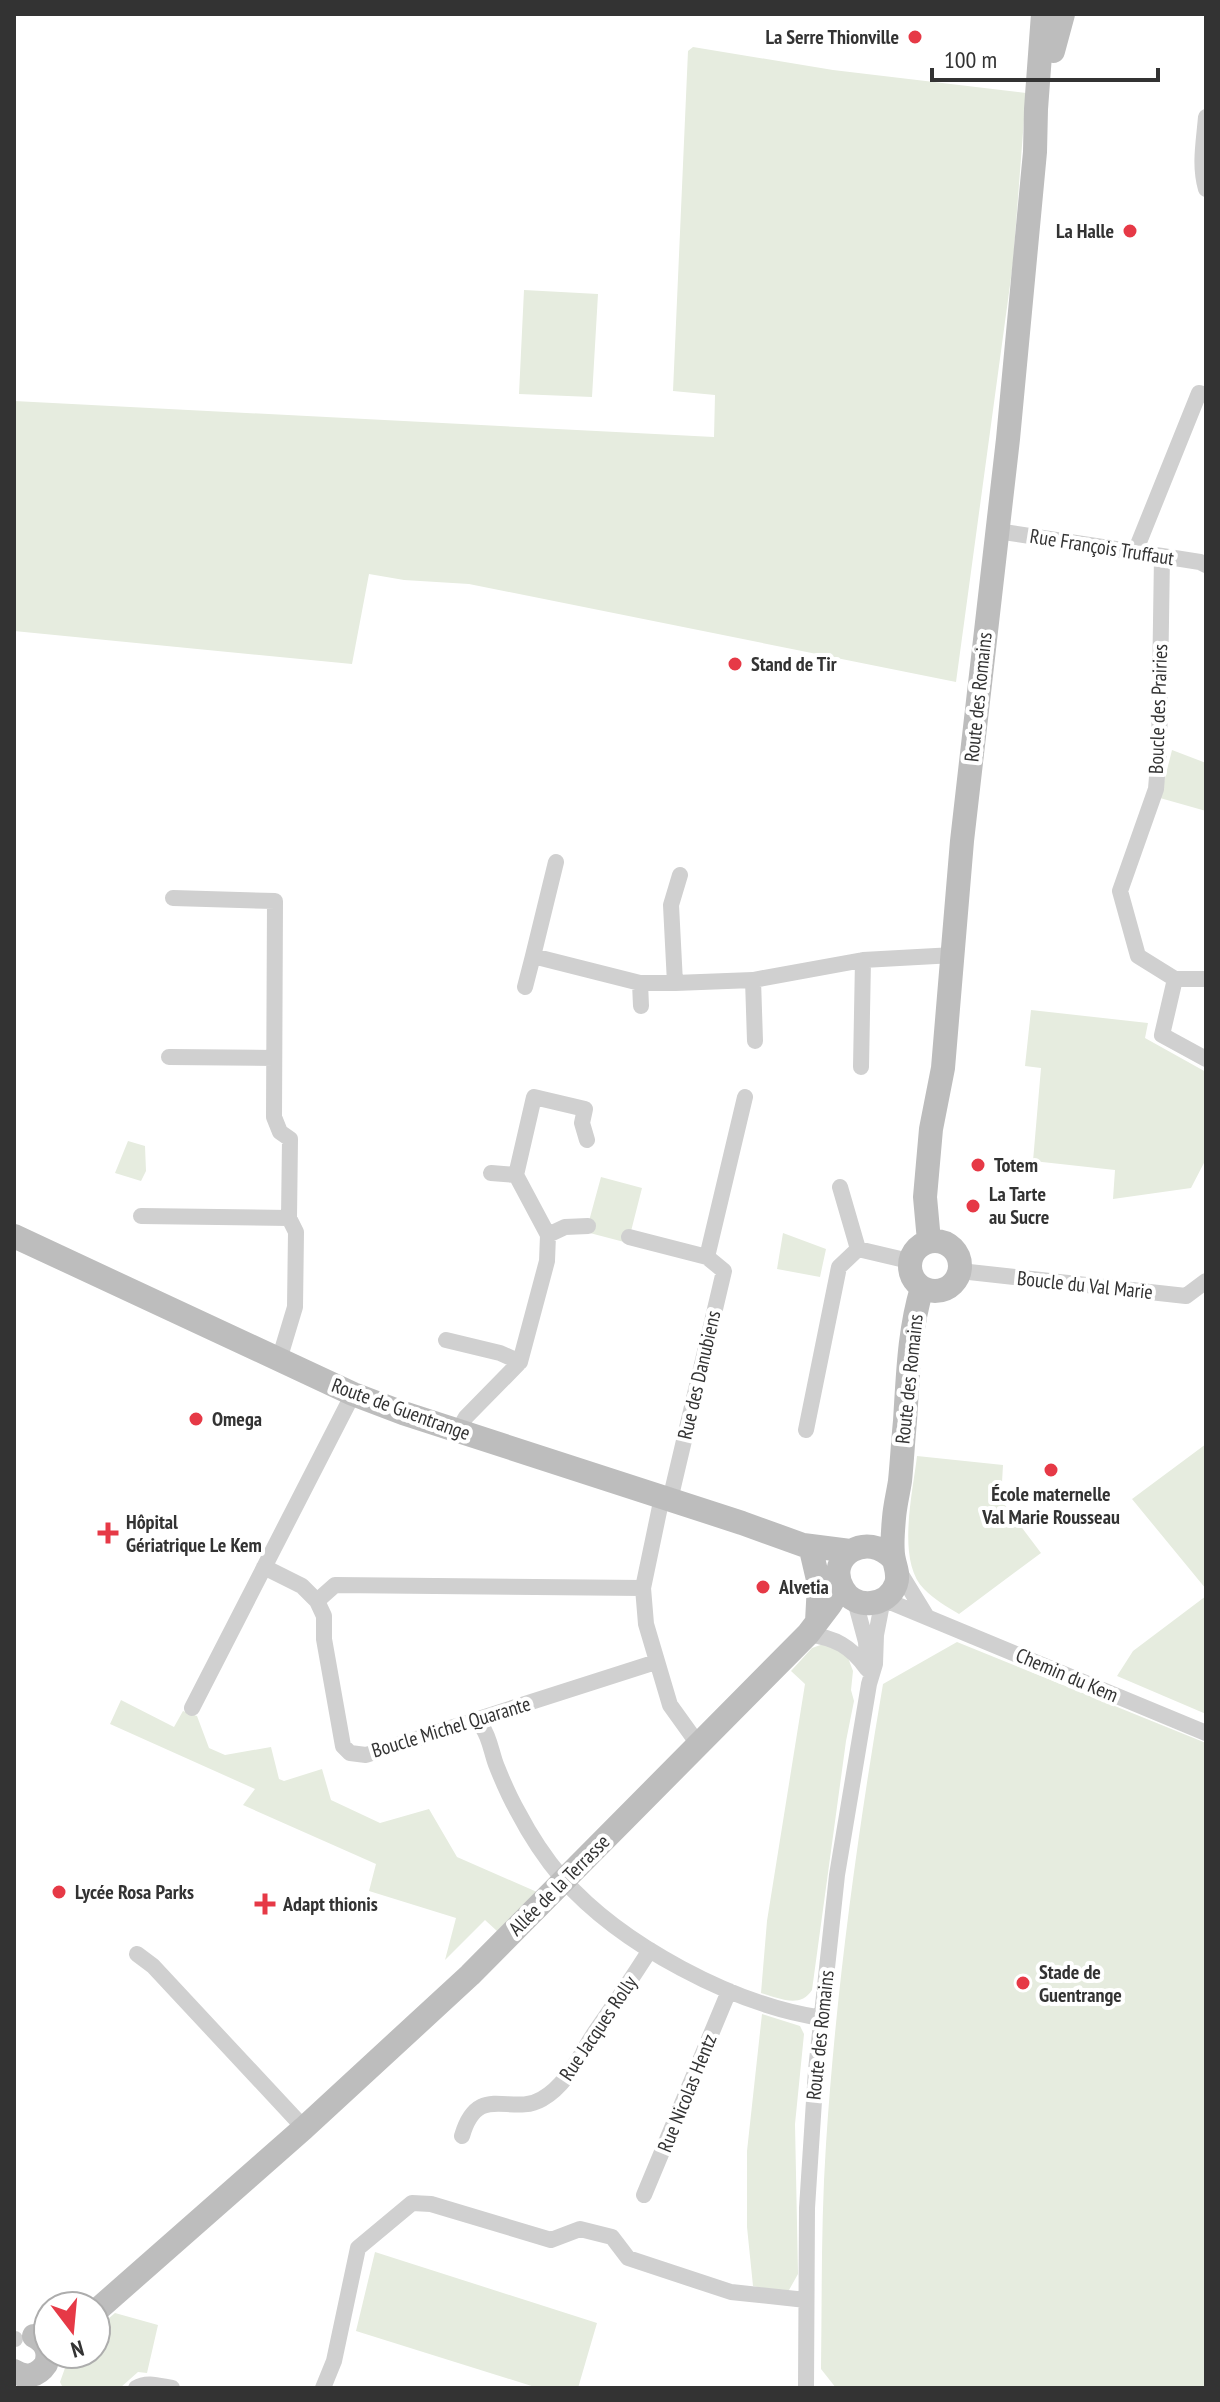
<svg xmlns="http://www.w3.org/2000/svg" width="1220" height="2402" font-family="'PT Sans Narrow',sans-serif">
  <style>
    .green { fill: #e6ecdf }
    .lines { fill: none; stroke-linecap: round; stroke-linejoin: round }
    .street { stroke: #d0d0d0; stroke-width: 16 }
    .secondary { stroke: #bdbdbd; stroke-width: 24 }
    .poi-dot { fill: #e63946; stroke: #fff; stroke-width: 3 }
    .labels { text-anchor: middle; stroke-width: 8; stroke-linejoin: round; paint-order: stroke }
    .poi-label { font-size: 20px; font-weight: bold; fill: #333; stroke: #fff; text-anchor: start }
    .street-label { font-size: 20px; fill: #333; stroke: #fff }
  </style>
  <rect width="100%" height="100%" fill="#fff"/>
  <path class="green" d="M693 47 833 70 1026 93 1013 263 956 682 469 584 404 580 369 574 352 664 14 631V401L714 437 715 395 673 391 688 51Z
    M524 290 598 294 592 397 519 394Z
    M1172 750 1206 763V811L1160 798Z
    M1031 1010 1148 1023 1145 1038 1206 1072V1159L1191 1188 1113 1199 1115 1170 1033 1161 1041 1068 1025 1066Z
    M128 1141 145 1146 146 1171 141 1181 115 1173Z
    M601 1177 642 1188 628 1243 586 1232Z
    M783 1233 826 1249 820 1277 777 1269Z
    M1206 1444V1589L1132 1499Z
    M917 1456 1003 1465 1001 1500 1041 1553 959 1614C947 1607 934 1599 924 1589 896 1561 913 1492 917 1456Z
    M1206 1596V1714L1117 1676 1133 1651Z
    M829 1642 847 1655 853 1671 851 1690 854 1701 846 1741 812 1990C800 2009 779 1998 761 1993L767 1921 805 1684 791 1671 812 1648Z
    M957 1642 1206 1743V2388H836L821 2369C822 2294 821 2219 826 2144 836 1990 857 1837 883 1684Z
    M121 1700 174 1727 183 1711 197 1716 209 1748 225 1755 271 1747 279 1779 284 1781 322 1769 331 1800 380 1823 429 1809 457 1857 537 1892 497 1931 485 1920 445 1960 456 1918 369 1891 376 1864 243 1805 255 1789 110 1724Z
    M762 2014 800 2026 804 2034 795 2124 798 2274 789 2290 777 2291 753 2286 747 2227V2151Z
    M375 2252 597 2323 578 2388H538L356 2331Z
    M115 2313 158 2325 147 2373 138 2372 120 2388H63L60 2382 70 2354H96V2329Z"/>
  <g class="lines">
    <path class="street" d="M1206 117C1204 142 1199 165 1206 189
      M997 531 1162 556 1200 562 1206 565
      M1135 552 1199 393 1206 395
      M1162 556 1159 752 1156 789 1120 891 1138 956 1175 979H1206
      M556 862 533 956 640 983H675L753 980 863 960 954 955
      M173 898 275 901 274 1117 280 1132 290 1139 289 1218 296 1232 295 1307 279 1360
      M1175 979 1162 1035 1206 1059
      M753 980 755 1041
      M640 983 641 1006
      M675 983 671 905 680 875
      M525 987 533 956
      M169 1057 274 1058
      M861 1067 863 960
      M491 1173 516 1175
      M840 1187 858 1249 909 1261
      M141 1216 289 1218
      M548 1235 516 1175 534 1097 585 1109 582 1123 587 1140
      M629 1237 707 1257 724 1271 670 1500
      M707 1257 745 1097
      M960 1271 1186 1296 1206 1281
      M446 1340 500 1353 520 1362
      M806 1430 839 1267 858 1249
      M458 1431 466 1417 520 1362 547 1261 548 1235 565 1227 588 1226
      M662 1497 643 1588 646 1624 670 1705 698 1744
      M264 1567 302 1586 317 1601 335 1585 643 1588
      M897 1568 927 1617
      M317 1601 324 1616V1639L343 1746 350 1753 366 1755 656 1662
      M855 1601 866 1642 867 1659
      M808 1634C835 1638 851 1646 867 1669
      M192 1708 353 1394
      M472 1720C476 1722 480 1724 482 1727 490 1737 492 1756 497 1767 503 1782 510 1798 518 1812 530 1835 545 1858 562 1878 621 1945 734 2005 822 2018
      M137 1954 153 1966 304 2128
      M462 2136C478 2081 511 2117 542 2099 567 2085 580 2055 595 2032 614 2005 632 1978 650 1950
      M644 2195 729 1991
      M14 2339H15
      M136 2388C147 2381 160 2386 172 2388
      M323 2388 334 2361 358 2248 412 2203 431 2204 551 2240 580 2229 612 2237 628 2258 731 2292 806 2300
      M806 2388 807 2208 816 2070 837 1875 869 1684 875 1664 876 1635 883 1599 1206 1733"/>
    <path class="secondary" d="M1053 51 1063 14
      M14 1236 353 1394 403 1413 742 1523 803 1545 850 1551
      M910 1266a25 25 0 1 1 50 0a25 25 0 1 1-50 0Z
      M929 1241 925 1197 931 1129 943 1068 962 841 1008 439 1035 152 1036 109 1043 14
      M812 1554 819 1584 817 1622
      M893 1559C868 1530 824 1556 843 1589 855 1610 888 1607 896 1584 899 1575 896 1569 894 1560 891 1548 893 1530 894 1518 895 1505 898 1494 900 1481 902 1461 903 1441 905 1421 908 1375 909 1331 922 1288
      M96 2311 304 2128 470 1975 808 1634 830 1605 841 1587
      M14 2371C26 2379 38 2376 46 2364 50 2352 46 2342 34 2336"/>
  </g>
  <g class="poi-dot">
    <circle cx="915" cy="37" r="8"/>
    <circle cx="1130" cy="231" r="8"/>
    <circle cx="735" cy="664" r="8"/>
    <circle cx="978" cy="1165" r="8"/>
    <circle cx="973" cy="1206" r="8"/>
    <circle cx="196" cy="1419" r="8"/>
    <circle cx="1051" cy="1470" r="8"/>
    <path d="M104 1521h8v8h8v8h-8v8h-8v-8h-8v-8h8z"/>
    <circle cx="763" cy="1587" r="8"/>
    <circle cx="59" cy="1892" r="8"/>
    <path d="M261 1892h8v8h8v8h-8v8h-8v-8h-8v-8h8z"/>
    <circle cx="1023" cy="1983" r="8"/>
  </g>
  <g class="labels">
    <g class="poi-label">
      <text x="899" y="44" text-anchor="end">La Serre Thionville</text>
      <text x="1114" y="238" text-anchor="end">La Halle</text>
      <text x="751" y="671">Stand de Tir</text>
      <text x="994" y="1172">Totem</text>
      <text x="989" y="1201">La Tarte<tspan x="989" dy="23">au Sucre</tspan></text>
      <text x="212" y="1426">Omega</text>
      <text x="1051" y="1501" text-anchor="middle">École maternelle<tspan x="1051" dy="23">Val Marie Rousseau</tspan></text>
      <text x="126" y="1529">Hôpital<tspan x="126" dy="23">Gériatrique Le Kem</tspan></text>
      <text x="779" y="1594">Alvetia</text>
      <text x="75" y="1899">Lycée Rosa Parks</text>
      <text x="283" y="1911">Adapt thionis</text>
      <text x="1039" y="1979">Stade de<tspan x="1039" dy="23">Guentrange</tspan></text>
    </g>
    <g class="street-label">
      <text transform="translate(1102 547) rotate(9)" y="7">Rue François Truffaut</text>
      <text transform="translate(978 697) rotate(-84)" y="7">Route des Romains</text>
      <text transform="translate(1158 709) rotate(-88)" y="7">Boucle des Prairies</text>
      <text transform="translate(1085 1285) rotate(6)" y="7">Boucle du Val Marie</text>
      <text transform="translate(699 1375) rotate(-77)" y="7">Rue des Danubiens</text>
      <text transform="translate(909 1379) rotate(-84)" y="7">Route des Romains</text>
      <text transform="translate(401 1409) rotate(20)" y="7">Route de Guentrange</text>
      <text transform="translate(1067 1675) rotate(23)" y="7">Chemin du Kem</text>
      <text transform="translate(451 1727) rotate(-17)" y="7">Boucle Michel Quarante</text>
      <text transform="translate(559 1885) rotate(-45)" y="7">Allée de la Terrasse</text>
      <text transform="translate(598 2028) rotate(-56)" y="7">Rue Jacques Rolly</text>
      <text transform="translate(820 2035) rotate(-84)" y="7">Route des Romains</text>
      <text transform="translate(687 2093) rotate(-68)" y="7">Rue Nicolas Hentz</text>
    </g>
  </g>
  <rect width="1220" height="2402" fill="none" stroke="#333333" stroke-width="32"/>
  <g transform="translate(72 2330) rotate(164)"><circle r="38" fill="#ffffff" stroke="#adadad" stroke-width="2"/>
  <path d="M0-6L14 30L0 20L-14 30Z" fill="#e63946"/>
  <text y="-12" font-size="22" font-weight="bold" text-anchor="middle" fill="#333333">N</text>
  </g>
  <path d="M932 68v12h226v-12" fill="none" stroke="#333333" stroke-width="4"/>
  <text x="944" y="68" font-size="24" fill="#333333" stroke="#ffffff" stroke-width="6" paint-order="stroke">100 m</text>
</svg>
